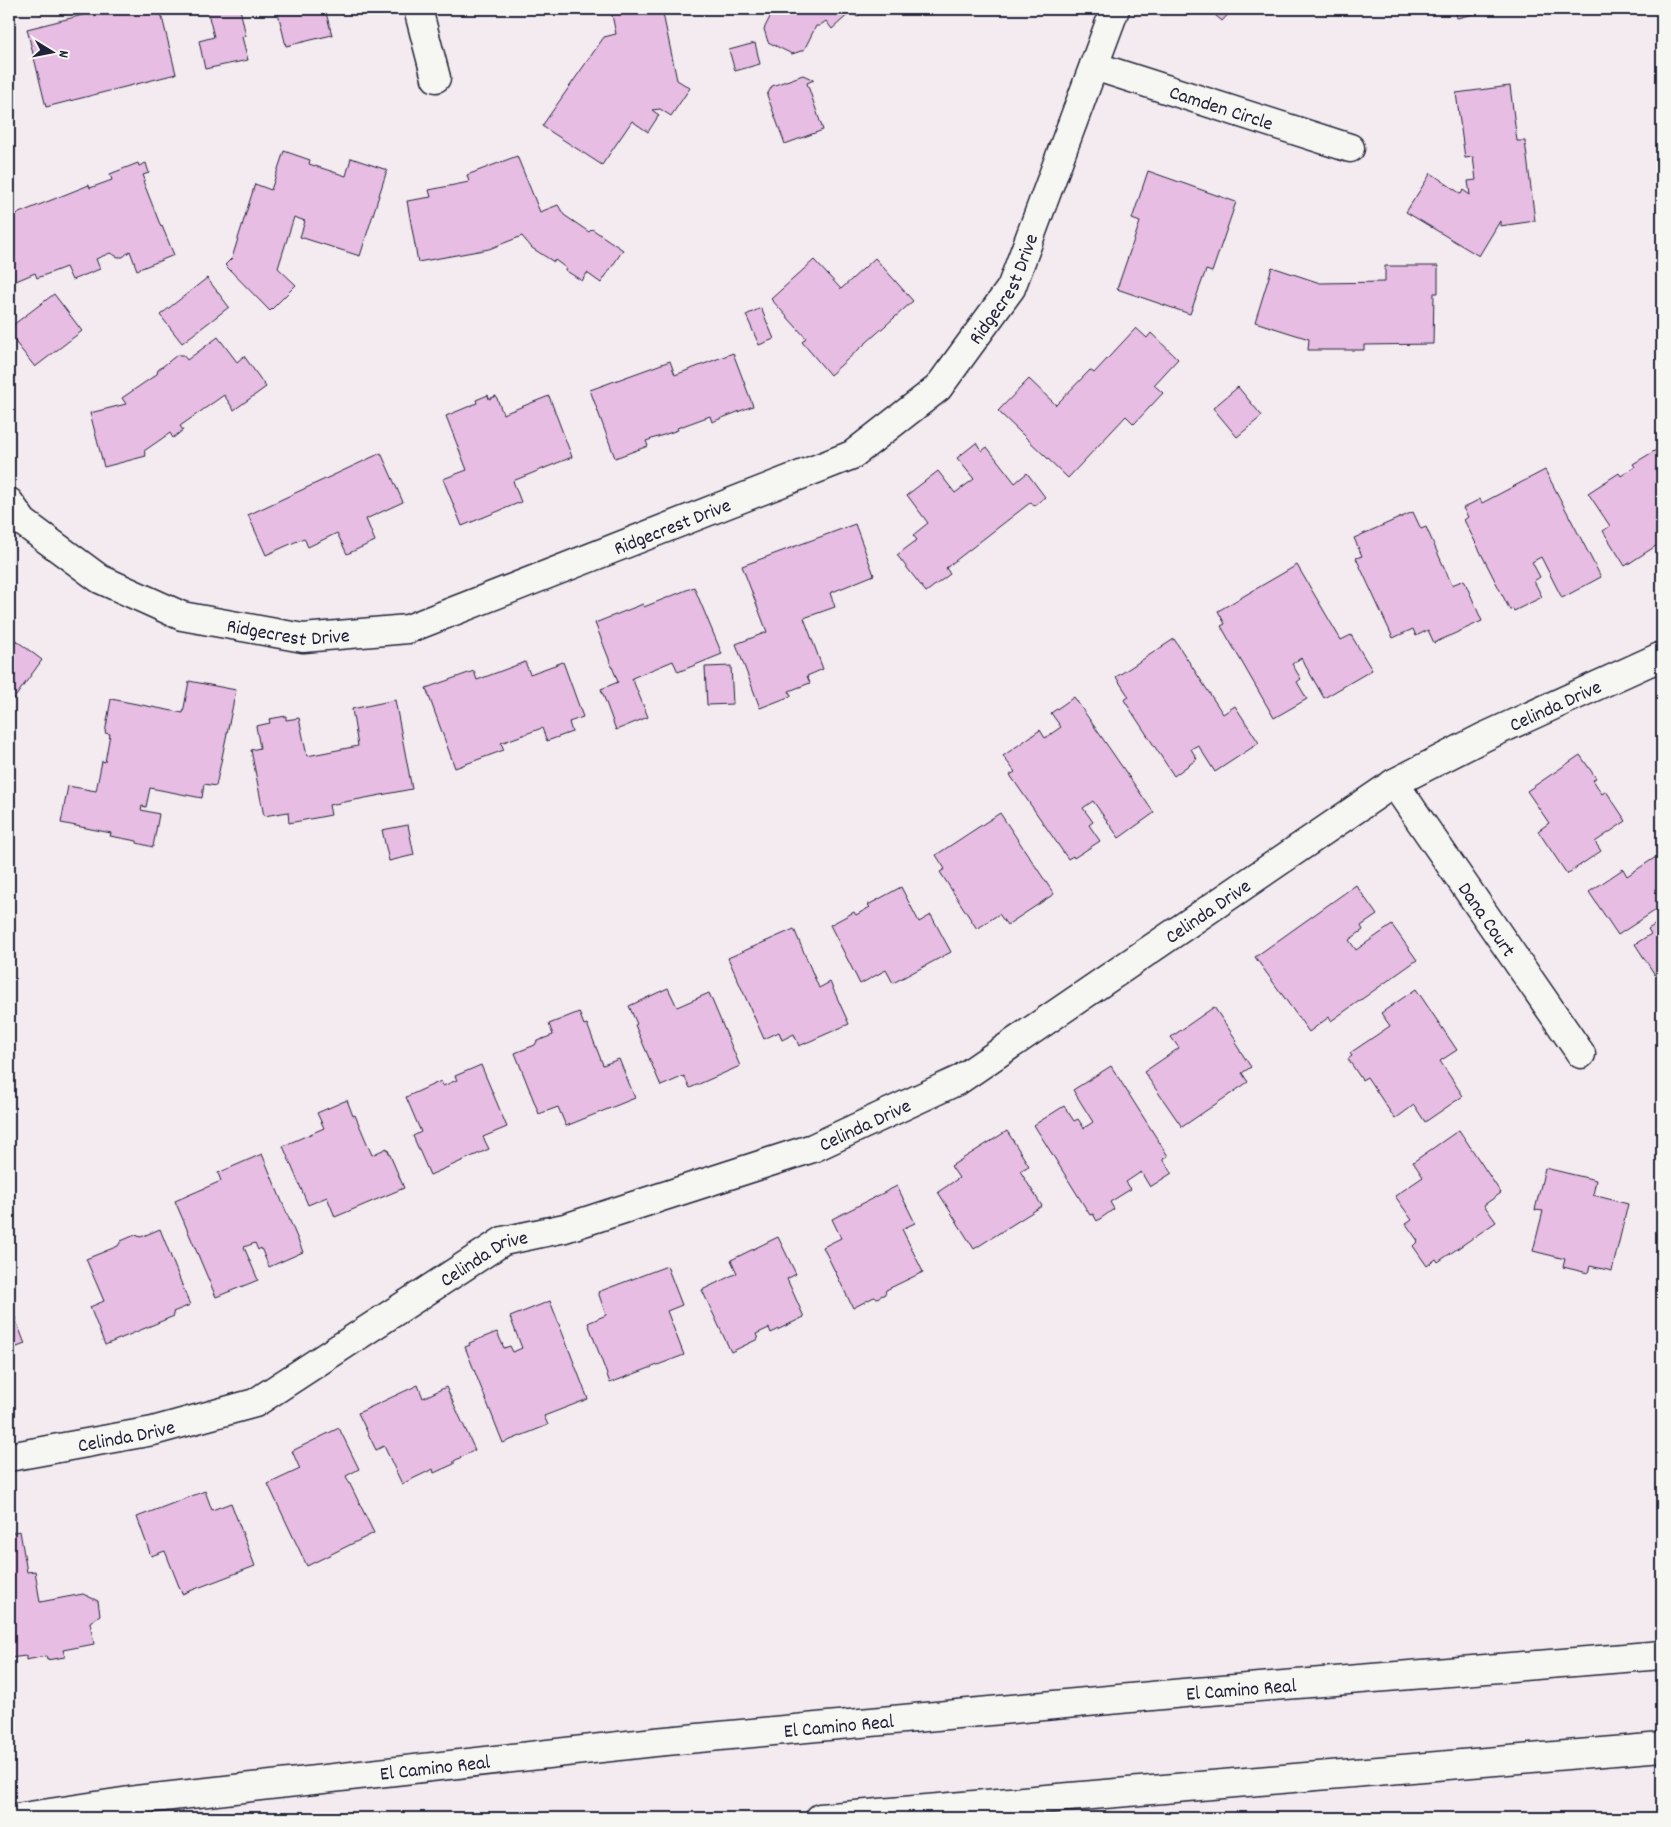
<svg xmlns="http://www.w3.org/2000/svg" width="1671" height="1827" font-family="Dekko,sans-serif">
  <style>
    .building { fill: #e7bde3; stroke: #22223b }
    .lines { fill: none; stroke-linecap: round; stroke-linejoin: round }
    .street-casing { stroke: #22223b; stroke-width: 31 }
    .secondary-casing { stroke: #22223b; stroke-width: 31 }
    .primary-casing { stroke: #22223b; stroke-width: 31 }
    .street { stroke: #f6f6f2; stroke-width: 28 }
    .secondary { stroke: #f6f6f2; stroke-width: 28 }
    .primary { stroke: #f6f6f2; stroke-width: 28 }
    .labels { text-anchor: middle; stroke-width: 5; stroke-linejoin: round; paint-order: stroke }
    .street-label { font-size: 20px; fill: #22223b; stroke: #f6f6f2 }
  </style>
  <rect width="100%" height="100%" fill="#f3ebef"/>
  <filter id="ink" filterUnits="userSpaceOnUse"><feTurbulence type="fractalNoise" baseFrequency=".02" numOctaves="2"/><feDisplacementMap in="SourceGraphic" scale="10" xChannelSelector="R" yChannelSelector="G"/><feConvolveMatrix kernelMatrix="1 2 1 2 8 2 1 2 1" color-interpolation-filters="sRGB"/></filter>
  <g filter="url(#ink)">
    <path class="building" d="M85 9H160L176 74 46 107 27 29 87 14Z
      M207 9H240L246 36 242 37 248 60 205 69 199 41 214 37Z
      M277 9H325L332 35 286 46Z
      M618 9H662L677 80 690 88 671 116 660 109 652 110 659 115 648 132 632 121 602 165 542 126 604 37 616 34 611 10Z
      M774 9H866L857 17 851 12 832 29 826 21 819 26H816L804 50 792 54 768 42 764 29Z
      M1208 9H1233L1222 21Z
      M1455 9H1494L1457 18Z
      M755 43 760 64 735 71 729 50Z
      M803 75 814 80 807 83 823 130 785 144 767 95 772 86Z
      M1510 86 1517 141H1525L1535 221 1500 226V221L1479 256 1406 212 1431 173 1461 194 1463 190 1470 195 1468 181 1476 180 1473 157 1465 158 1456 93Z
      M284 151 310 160 309 164 346 176 351 158 387 170 360 256 300 237 305 221 294 217 278 268 296 285 270 311 225 265 232 258 255 184 271 190Z
      M517 156 540 212 558 205 564 215 589 232 592 229 623 250 601 283 587 273 582 281 565 270 566 268 555 260 554 262 532 248 522 236 489 249 418 262 407 201 431 197 429 190 469 182 467 175Z
      M138 163 139 166 146 163 149 173 143 175 145 180 143 181 161 227 162 226 174 255 137 270 130 251 123 257H118L110 253 96 259 100 269 72 280 66 267 37 278 35 273 9 284V217L89 185 90 188 112 180 110 174Z
      M1148 171 1236 202 1212 272 1206 270 1190 314 1117 289 1140 222 1132 219Z
      M875 258 913 301 830 375 802 342 806 338 771 299 814 260 841 289Z
      M1385 266H1438V293H1434L1433 344 1364 345V350H1308L1309 339 1255 322 1272 267 1320 283 1385 282Z
      M207 278 229 307 182 343 160 315Z
      M54 294 82 331 35 367 9 334V328Z
      M761 308 774 339 759 345 746 315Z
      M1136 328 1147 338 1151 333 1178 359 1154 385 1163 393 1134 424 1126 416 1068 478 998 411 1029 379 1056 405 1090 370 1094 373Z
      M218 337 237 362 244 356 266 387 234 410 224 395 180 426 183 430 173 438 170 433 144 451 146 456 104 467 90 413 126 404 122 398 157 374 158 370 177 355H183L187 360Z
      M733 353 753 406 712 422 710 416 677 428 678 430 646 441 648 446 615 458 590 390 670 361 675 375Z
      M1238 387 1262 416 1237 437 1213 408Z
      M488 395 489 399 496 396 503 414 549 396 572 457 513 481 521 502 462 526 443 479 467 470 446 416 477 403 476 400Z
      M976 443 982 451 987 447 1015 483 1027 473 1045 497 1034 506 1031 502 946 568 950 574 926 592 897 555 917 540 913 535 928 523 907 495 938 471 955 493 974 479 957 458Z
      M1656 450 1662 459V542L1625 566 1603 531 1610 526 1588 493 1619 473 1621 476 1635 467 1633 464Z
      M381 453 403 502 366 519 375 541 347 554 337 533 308 547 304 538 266 555 248 515Z
      M1545 470 1601 577 1562 598 1541 557 1532 562 1540 577 1534 581 1542 597 1514 611 1513 609 1510 610 1464 520 1468 517 1463 508 1480 499 1482 503Z
      M1413 512 1421 529 1426 527 1452 585 1464 580 1482 621 1434 643 1428 630 1416 636 1413 629 1393 638 1356 558 1362 556 1354 538Z
      M855 524 874 575 830 593 835 607 804 618 823 669 807 676 810 683 789 691 791 696 760 708 736 644 767 632 742 566Z
      M1297 565 1341 640 1351 635 1372 670 1324 698 1301 658 1292 664 1301 679 1297 682 1307 699 1274 718 1221 626 1225 624 1218 611Z
      M694 587 722 654 678 672 673 661 632 678 648 717 616 730 601 689 618 682 595 623 643 604 644 607Z
      M9 635 42 660 13 700 9 697Z
      M1174 639 1223 714 1235 706 1259 743 1215 772 1198 745 1191 749 1197 759 1174 776 1124 700 1129 697 1116 677Z
      M525 662 530 674 563 662 583 717 569 722 572 732 547 741 542 728 501 743 504 750 455 768 426 688 474 671 477 680Z
      M731 666 733 704 707 705 705 667Z
      M189 681 236 690 216 786 204 784 202 798 150 788 146 807 142 806 141 810 159 814 153 847 137 843V841L110 836 111 833 61 823 68 786 96 791 102 761 105 762 110 734 105 733 111 699 183 713Z
      M1074 697 1154 813 1119 838 1093 801 1083 808 1093 822 1089 825 1100 841 1074 858 1073 856 1068 859 1010 775 1015 772 1003 756 1040 730 1045 738 1061 727 1051 713Z
      M395 700 412 789 329 805 331 815 289 823 288 812 264 816 251 750 260 748 256 726 270 723 269 719 286 716V720L299 718 307 756 358 746 352 709Z
      M1580 755 1596 778 1593 780 1602 794 1606 791 1626 821 1595 842 1601 851 1567 874 1538 831 1549 823 1527 791Z
      M1000 813 1054 894 1007 925 999 914 977 929 940 872 945 869 936 855Z
      M408 825 414 855 389 861 382 830Z
      M1662 853V971L1655 975 1635 944 1651 934 1648 929 1662 920 1656 910 1618 935 1589 892 1623 869 1627 876Z
      M1356 885 1377 915 1361 926 1363 930 1349 940 1356 950 1392 925 1417 960 1331 1021 1329 1017 1309 1032 1255 957Z
      M901 887 919 922 931 915 951 952 893 983 886 970 860 984 830 925 854 912 856 915 870 907 868 905Z
      M794 929 819 988 830 982 849 1024 799 1046 794 1034 782 1040 779 1032 764 1039 728 958Z
      M668 988 677 1007 709 993 740 1066 690 1088 684 1076 661 1086 635 1025 637 1024 629 1006Z
      M1416 989 1457 1050 1440 1061 1463 1096 1425 1122 1414 1105 1395 1119 1367 1077 1362 1080 1348 1059 1352 1056 1350 1053 1390 1026 1381 1013Z
      M1214 1007 1237 1041 1235 1043 1251 1067 1242 1073 1248 1082 1182 1127 1144 1072 1179 1048 1171 1037Z
      M579 1012 584 1025 587 1024 603 1065 619 1059 635 1098 566 1126 558 1107 539 1114 515 1053 535 1045 537 1041 553 1035 549 1024Z
      M481 1065 507 1127 483 1137 489 1149 430 1175 413 1136 421 1132 406 1097 441 1081 443 1086 457 1080 455 1076Z
      M1111 1066 1168 1156 1163 1159 1172 1173 1150 1187 1141 1172 1126 1182 1131 1189 1110 1202 1114 1209 1097 1221 1093 1214 1090 1215 1034 1125 1064 1106 1074 1121 1078 1119 1084 1128 1093 1122 1073 1090Z
      M347 1100 353 1116 355 1115 372 1155 387 1148 404 1188 335 1217 327 1197 308 1205 283 1146 324 1128 317 1113Z
      M1459 1130 1501 1193 1484 1205 1496 1222 1438 1262 1436 1259 1427 1266 1413 1246 1418 1241 1406 1224 1412 1220 1395 1196 1423 1177 1413 1162Z
      M1007 1131 1029 1166 1020 1171 1042 1206 974 1249 938 1192 959 1178 951 1166Z
      M262 1154 303 1252 269 1267 261 1248 258 1250 255 1243 244 1247 258 1280 216 1297 175 1201 221 1181 218 1173Z
      M1545 1168 1596 1180 1593 1195 1628 1204 1612 1271 1590 1266 1588 1273 1563 1267 1565 1259 1533 1251 1543 1211 1535 1210Z
      M897 1186 915 1223 902 1229 923 1272 886 1290 885 1294 877 1298 874 1297 853 1308 823 1247 841 1238 832 1219Z
      M160 1229 190 1305 173 1312 174 1316 105 1345 90 1307 104 1301 86 1259 118 1246 121 1241 135 1235 141 1237Z
      M778 1237 796 1274 787 1279 804 1317 771 1333 769 1328 756 1334 758 1339 731 1352 702 1290 737 1273 731 1260Z
      M667 1266 682 1305 667 1311 684 1355 610 1383 588 1323 606 1315 598 1292Z
      M550 1301 588 1399 544 1416 548 1425 503 1443 465 1347 470 1345 469 1343 497 1332 504 1348 510 1346 513 1352 522 1348 510 1317Z
      M9 1302 25 1344 9 1350Z
      M418 1385 423 1398 446 1387 475 1450 454 1461V1464L434 1473 433 1469 402 1484 384 1446 376 1450 358 1413Z
      M339 1428 359 1469 346 1476 374 1533 307 1566 268 1484 300 1469 292 1451Z
      M205 1491 212 1510 231 1503 255 1566 182 1594 165 1551 151 1556 137 1517Z
      M20 1531 27 1572 35 1571 40 1602 83 1594 98 1601 100 1615 90 1622 94 1644 63 1650 65 1657 47 1660 46 1656 26 1660V1656L9 1658V1533Z"/>
    <g class="lines">
      <defs>
        <g id="street">
          <path d="M418 9 436 78"/>
          <path id="s1" d="M1094 66 1350 148"/>
          <path id="s2" d="M9 502 23 522 100 579 182 616 303 638 408 629 852 455 938 388 1011 288 1115 9"/>
          <path id="s3" d="M1394 783 1581 1054"/>
        </g>
        <g id="secondary">
          <path id="s4" d="M9 1457 153 1431 255 1403 503 1241 565 1228 813 1148 959 1080 1394 783 1484 737 1662 656"/>
        </g>
        <g id="primary">
          <path id="s5" d="M16 1818 136 1800 655 1742 1184 1693 1662 1655"/>
          <path d="M820 1818 1662 1747"/>
        </g>
      </defs>
      <use href="#street" class="street-casing"/>
      <use href="#secondary" class="secondary-casing"/>
      <use href="#primary" class="primary-casing"/>
      <use href="#street" class="street"/>
      <use href="#secondary" class="secondary"/>
      <use href="#primary" class="primary"/>
    </g>
  </g>
  <g class="labels">
    <g class="street-label">
      <text dy="7" stroke="none"><textPath href="#s1" startOffset="134">Camden Circle</textPath></text>
      <text dy="7" stroke="none"><textPath href="#s2" startOffset="1144">Ridgecrest Drive</textPath></text>
      <text dy="7" stroke="none"><textPath href="#s2" startOffset="722">Ridgecrest Drive</textPath></text>
      <text dy="7" stroke="none"><textPath href="#s2" startOffset="318">Ridgecrest Drive</textPath></text>
      <text dy="7" stroke="none"><textPath href="#s4" startOffset="1739">Celinda Drive</textPath></text>
      <text dy="7" stroke="none"><textPath href="#s4" startOffset="1334">Celinda Drive</textPath></text>
      <text dy="7" stroke="none"><textPath href="#s3" startOffset="165">Dana Court</textPath></text>
      <text dy="7" stroke="none"><textPath href="#s4" startOffset="929">Celinda Drive</textPath></text>
      <text dy="7" stroke="none"><textPath href="#s4" startOffset="524">Celinda Drive</textPath></text>
      <text dy="7" stroke="none"><textPath href="#s4" startOffset="119">Celinda Drive</textPath></text>
      <text dy="7" stroke="none"><textPath href="#s5" startOffset="1232">El Camino Real</textPath></text>
      <text dy="7" stroke="none"><textPath href="#s5" startOffset="828">El Camino Real</textPath></text>
      <text dy="7" stroke="none"><textPath href="#s5" startOffset="422">El Camino Real</textPath></text>
    </g>
  </g>
  <rect width="1671" height="1827" fill="none" stroke="#f6f6f2" stroke-width="30"/>
  <rect x="15" y="15" width="1641" height="1797" fill="none" stroke="#22223b" stroke-width="2" filter="url(#ink)"/>
  <g transform="translate(52 52) rotate(100)" stroke="#f6f6f2" stroke-width="4" paint-order="stroke">
  <path d="M0-4L9 19L0 12L-9 19Z" fill="#22223b"/>
  <text y="-8" font-size="14" font-weight="bold" text-anchor="middle" fill="#22223b">N</text>
  </g>
</svg>
